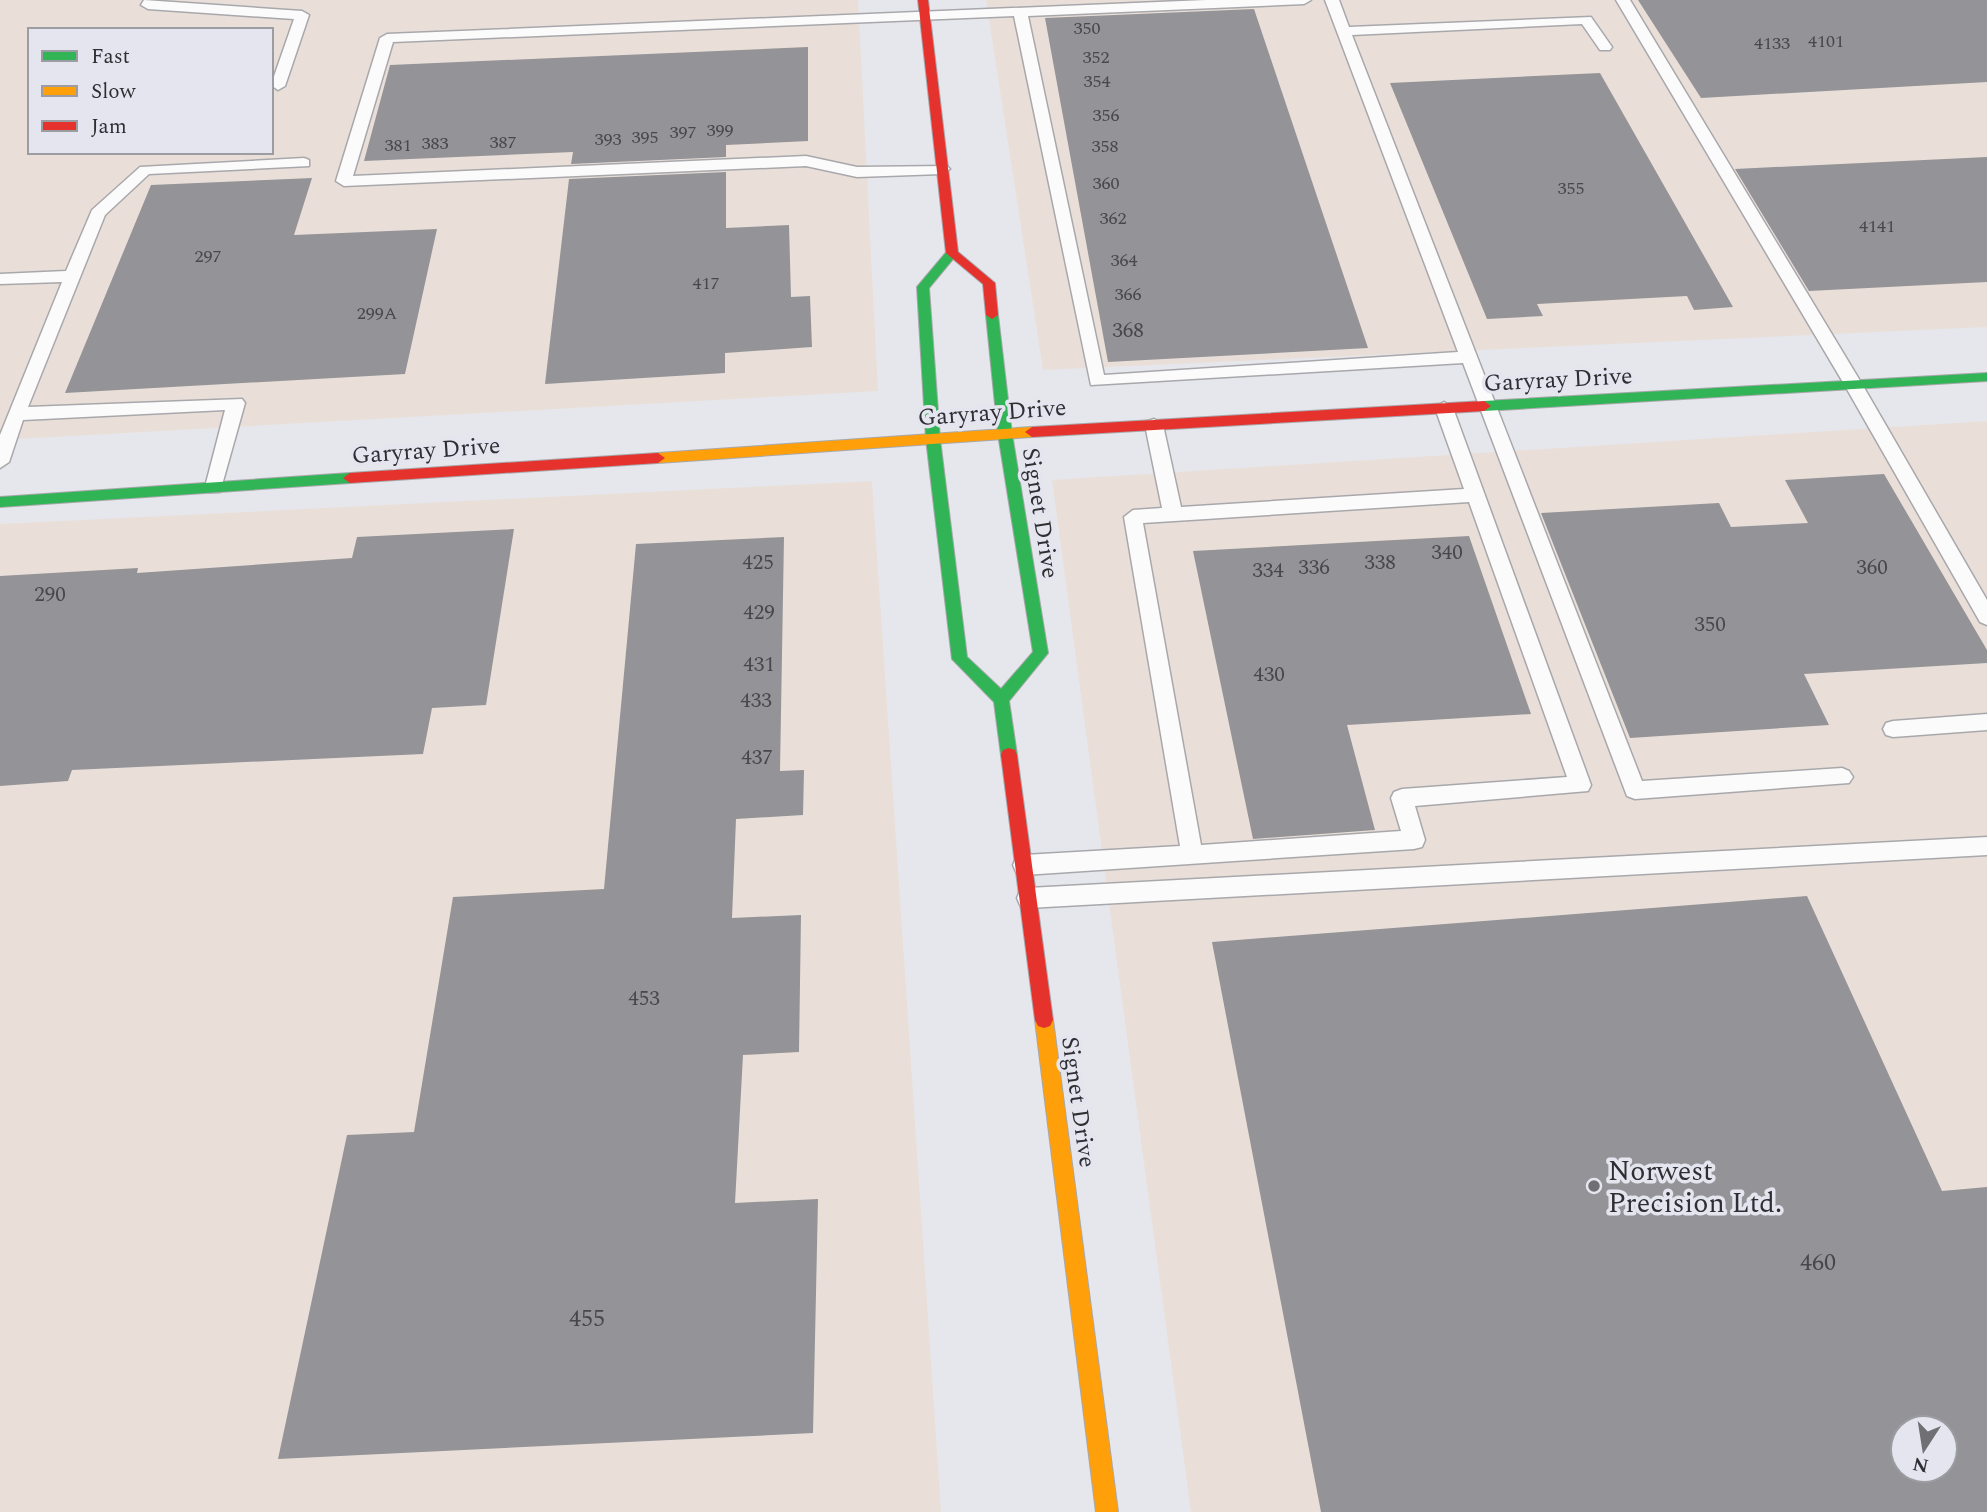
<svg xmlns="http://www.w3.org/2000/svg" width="1987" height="1512" font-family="Spectral,serif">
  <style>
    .industrial { fill: #e9dfd8; fill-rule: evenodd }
    .building { fill: #949397; fill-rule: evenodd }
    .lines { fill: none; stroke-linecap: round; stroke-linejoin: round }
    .lane-casing { stroke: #a8a8ac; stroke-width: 3 }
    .fast-casing { stroke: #a8a8ac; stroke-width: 2 }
    .slow-casing { stroke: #a8a8ac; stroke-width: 2 }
    .jam-casing { stroke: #a8a8ac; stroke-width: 2 }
    .lane { fill: #fbfbfc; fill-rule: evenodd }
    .fast { fill: #30b455; fill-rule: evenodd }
    .slow { fill: #ff9f0a; fill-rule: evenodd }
    .jam { fill: #e5322d; fill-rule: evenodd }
    .poi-dot { fill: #6f6f74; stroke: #e4e5ee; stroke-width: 2.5 }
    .labels { text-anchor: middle; stroke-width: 7; stroke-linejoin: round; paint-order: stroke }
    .far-number-label { font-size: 18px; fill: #48484c }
    .number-label { font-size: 21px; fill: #48484c }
    .street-label { font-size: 24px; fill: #2f2f33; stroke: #e4e5ee }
    .near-number-label { font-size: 24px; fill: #48484c }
    .near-poi-label { font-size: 28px; fill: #2f2f33; stroke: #e4e5ee; text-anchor: start }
  </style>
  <rect width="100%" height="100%" fill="#e6e7ec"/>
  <path class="industrial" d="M0 0H858L878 391 0 440ZM30 30H271V152H30Z
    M986 0H1987V327L1043 370Z
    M1987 421V1512H1191L1052 480ZM1903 1428H1945V1470H1903Z
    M872 481 941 1512H0V524Z"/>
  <path class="building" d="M1638 0H1987V82L1701 98Z
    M1254 9 1368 348 1108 362 1045 18Z
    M808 47V141L726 145V157L571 164 573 152 364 161 390 65Z
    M1600 73 1733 307 1694 310 1687 296 1537 304 1543 316 1487 319 1390 83Z
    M1987 157V282L1809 291 1735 169Z
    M726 172V228L789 225 791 297 810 296 812 347 725 353V373L545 384 569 179Z
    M312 178 294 235 437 229 405 374 65 393 151 185Z
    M1884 474 1987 650V663L1804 674 1829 725 1630 738 1541 513 1719 503 1731 527 1808 523 1785 480Z
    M514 529 486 705 432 708 423 754 72 770 68 781 0 786V576L138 568 137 573 352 558 357 537Z
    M1469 536 1531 714 1347 725 1375 830 1253 839 1193 551Z
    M784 537 780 771 804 770 803 815 736 819 732 918 801 915 799 1052 743 1055 735 1203 818 1199 813 1433 278 1459 347 1135 414 1132 453 897 604 889 636 544Z
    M1807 896 1942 1191 1987 1187V1512H1321L1212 942ZM1903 1428H1945V1470H1903Z"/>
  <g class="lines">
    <defs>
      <path id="lane" d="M144 0 302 11 309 15 285 86 278 90 271 85 294 19 148 9 141 5Z
        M1206 0H1311L1304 4 1028 16 1104 375 1458 352 1325 0H1339L1349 27 1591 17 1612 47 1610 50H1600L1582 24 1352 35 1642 781 1842 768 1849 771 1853 777 1849 783 1635 799 1627 796 1463 363 1091 385 1014 16 393 42 353 176 806 156 857 167 947 166 950 169 942 174 857 177 806 166 344 186 336 181 380 38 387 34Z
        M1616 0H1630L1862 384 1987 600V625L1980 622 1844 384Z
        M304 158 309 160V166L149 174 105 215 28 407 242 399 245 403 220 492H208L205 487 225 410 23 420 9 462 0 468V435L62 282 0 284V274L66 271 92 210 140 167Z
        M1444 402 1453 408 1591 785 1588 791 1415 806 1425 840 1422 847 1414 849 1024 875 1016 872 1013 865 1016 858 1024 855 1180 846 1124 517 1133 510 1162 508 1145 425 1148 421 1154 419 1163 425 1181 507 1464 489 1435 408ZM1469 502 1567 777 1402 789 1394 792 1391 798 1401 831 1201 845 1143 523Z
        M1987 714V730L1893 737 1886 735 1883 729 1886 723 1893 721Z
        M1987 837V855L1028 908 1020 905 1017 898 1020 891 1028 888Z"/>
      <path id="fast" d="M952 249 958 253 929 288 940 439 967 657 1001 689 1033 652 998 434 986 315 992 311 998 315 1012 434 1048 653 1009 701 1017 755 1015 760H1003L1001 755 994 702 952 659 926 439 917 287 948 250Z
        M1987 373V381L1484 411 1477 406 1484 401Z
        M350 473 357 478 350 483 0 507V497Z"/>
      <path id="slow" d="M1032 427 1039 432 1032 437 658 463 651 458 658 453Z
        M1044 1012 1050 1014 1053 1020 1118 1512H1096L1035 1020 1038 1014Z"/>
      <path id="jam" d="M918 0H928L958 252 995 283 998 315 992 319 986 315 983 284 946 253Z
        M1484 401 1491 406 1484 411 1032 437 1025 432 1032 427Z
        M658 453 665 458 658 463 350 483 343 478 350 473Z
        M1009 748 1015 750 1017 755 1053 1020 1050 1026 1044 1028 1038 1026 1035 1020 1001 755 1003 750Z"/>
    </defs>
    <use href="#lane" class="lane-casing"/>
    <use href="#fast" class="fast-casing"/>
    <use href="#slow" class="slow-casing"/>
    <use href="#jam" class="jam-casing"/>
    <use href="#lane" class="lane"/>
    <use href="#fast" class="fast"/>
    <use href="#slow" class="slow"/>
    <use href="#jam" class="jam"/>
  </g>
  <circle class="poi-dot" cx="1594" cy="1186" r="7"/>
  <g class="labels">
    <g class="far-number-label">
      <text x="1087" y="34">350</text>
      <text x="1826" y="47">4101</text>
      <text x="1772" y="49">4133</text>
      <text x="1096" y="63">352</text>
      <text x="1097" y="87">354</text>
      <text x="1106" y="121">356</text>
      <text x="720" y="136">399</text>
      <text x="683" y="138">397</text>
      <text x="645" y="143">395</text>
      <text x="608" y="145">393</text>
      <text x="503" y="148">387</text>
      <text x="435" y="149">383</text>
      <text x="398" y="151">381</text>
      <text x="1105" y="152">358</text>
      <text x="1106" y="189">360</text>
      <text x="1571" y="194">355</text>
      <text x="1113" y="224">362</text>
      <text x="1877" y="232">4141</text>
      <text x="208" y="262">297</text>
      <text x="1124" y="266">364</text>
      <text x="706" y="289">417</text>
      <text x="1128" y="300">366</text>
      <text x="377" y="319">299A</text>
    </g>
    <g class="number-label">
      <text x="1128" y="337">368</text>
      <text x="1447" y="559">340</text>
      <text x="758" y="569">425</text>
      <text x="1380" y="569">338</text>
      <text x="1314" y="574">336</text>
      <text x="1872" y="574">360</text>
      <text x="1268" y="577">334</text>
      <text x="50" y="601">290</text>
      <text x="759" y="619">429</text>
      <text x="1710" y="631">350</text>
      <text x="759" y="671">431</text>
      <text x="1269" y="681">430</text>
      <text x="756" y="707">433</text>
      <text x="757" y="764">437</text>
      <text x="644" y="1005">453</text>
    </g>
    <g class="street-label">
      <text transform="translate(1558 379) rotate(-3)" y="8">Garyray Drive</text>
      <text transform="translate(992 412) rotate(-4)" y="8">Garyray Drive</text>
      <text transform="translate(426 450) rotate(-4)" y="8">Garyray Drive</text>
      <text transform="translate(1041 513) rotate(81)" y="8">Signet Drive</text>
      <text transform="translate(1079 1102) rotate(82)" y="8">Signet Drive</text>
    </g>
    <g class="near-number-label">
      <text x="1818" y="1270">460</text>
      <text x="587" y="1326">455</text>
    </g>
    <g class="near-poi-label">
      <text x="1608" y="1180">Norwest<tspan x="1608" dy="32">Precision Ltd.</tspan></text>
    </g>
  </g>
  <rect x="28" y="28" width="245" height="126" fill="#e4e5ee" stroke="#9c9ca3" stroke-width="2"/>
  <rect x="42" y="51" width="35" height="10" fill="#30b455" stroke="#9c9ca3" stroke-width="2"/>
  <text x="91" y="63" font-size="21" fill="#2f2f33">Fast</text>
  <rect x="42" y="86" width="35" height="10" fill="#ff9f0a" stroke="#9c9ca3" stroke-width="2"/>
  <text x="91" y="98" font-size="21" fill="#2f2f33">Slow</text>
  <rect x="42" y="121" width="35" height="10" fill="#e5322d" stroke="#9c9ca3" stroke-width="2"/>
  <text x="91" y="133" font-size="21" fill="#2f2f33">Jam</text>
  <g transform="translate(1924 1449) rotate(192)"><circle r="33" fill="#e4e5ee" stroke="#9c9ca3" stroke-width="2"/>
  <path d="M0-5L12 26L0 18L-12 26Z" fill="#6f6f74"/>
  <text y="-10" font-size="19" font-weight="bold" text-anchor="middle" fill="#2f2f33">N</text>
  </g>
</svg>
